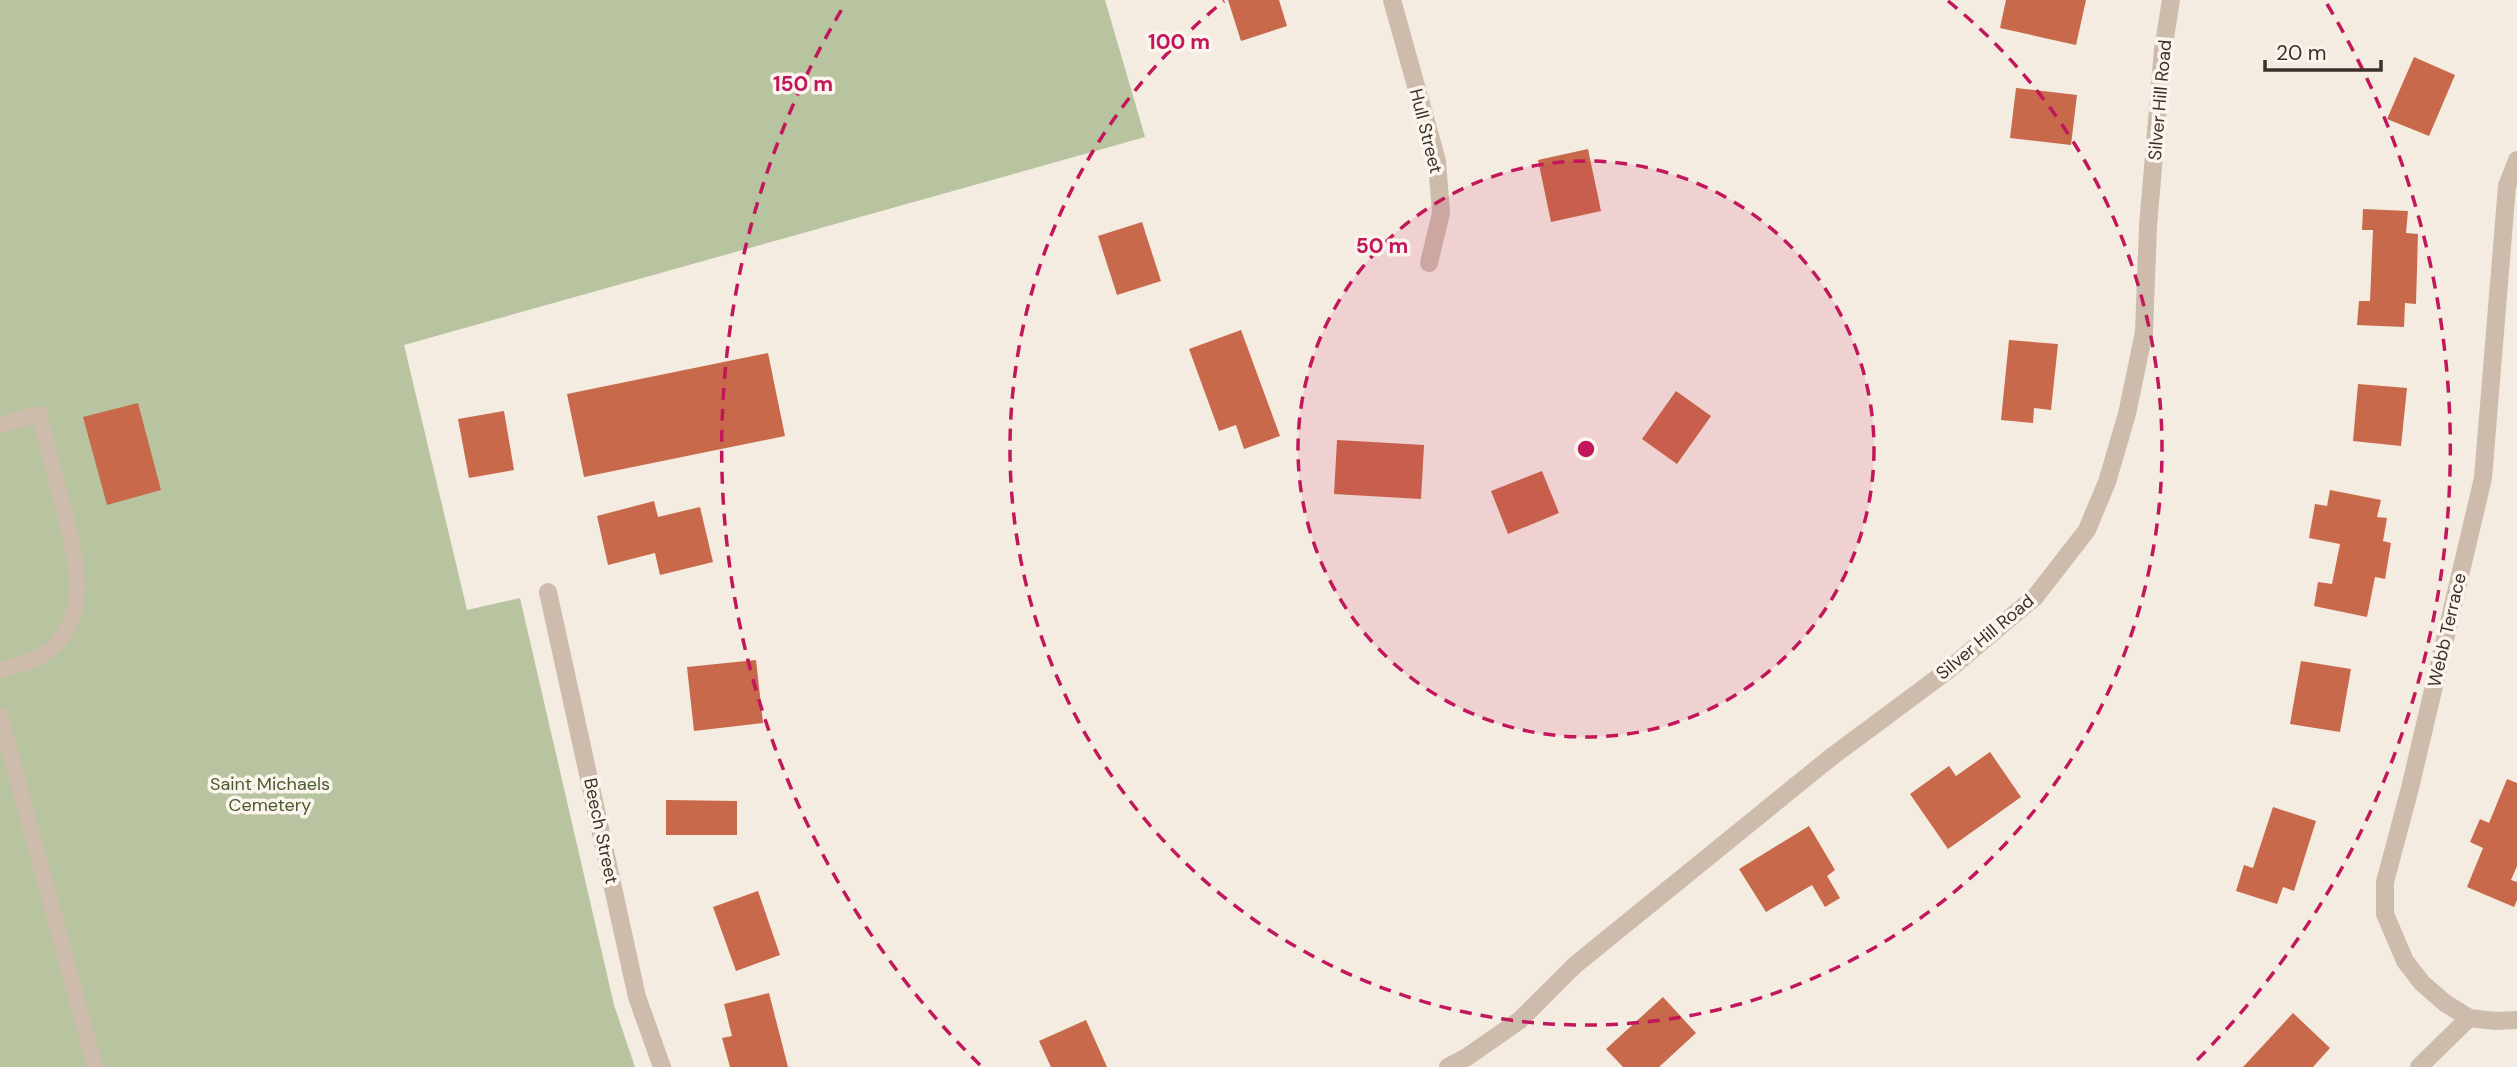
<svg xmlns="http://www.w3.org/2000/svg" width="2517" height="1067" font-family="'DM Sans',sans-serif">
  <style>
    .green { fill: #b8c4a0 }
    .building { fill: #c8694b }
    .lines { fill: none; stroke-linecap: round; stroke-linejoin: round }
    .lane { stroke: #cdbbac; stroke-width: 16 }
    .street { stroke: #cdbbac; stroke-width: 18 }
    .ring { fill: none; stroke: #c2185b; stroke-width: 3.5; stroke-dasharray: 12 9 }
    .labels { text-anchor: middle; stroke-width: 7; stroke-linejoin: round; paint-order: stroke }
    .street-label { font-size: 18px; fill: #3b302b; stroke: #fbf5ee }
    .park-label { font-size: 18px; fill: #4a5a2e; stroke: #fbf5ee }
    .centre { fill: #c2185b; stroke: #fbf5ee; stroke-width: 3.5 }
    .ring-label { font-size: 21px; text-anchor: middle; font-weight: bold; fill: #c2185b; stroke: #fbf5ee; stroke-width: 7; stroke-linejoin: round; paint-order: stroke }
  </style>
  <rect width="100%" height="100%" fill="#f4ebe1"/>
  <path class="green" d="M0 0H1105L1145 137 404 345 467 610 520 598 614 1005 635 1067H0Z"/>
  <path class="building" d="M1228 0H1279L1287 26 1241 41Z
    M2006 0H2086L2076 45 2000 28Z
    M2414 57 2455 75 2429 136 2387 119Z
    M2016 88 2077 95 2071 145 2010 138Z
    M1588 149 1601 211 1551 222 1538 160Z
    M2363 209 2408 211 2406 233 2418 234 2416 304 2405 303 2404 327 2357 325 2359 301H2370L2373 230H2362Z
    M1142 222 1161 281 1117 295 1098 236Z
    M1241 330 1280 436 1244 449 1236 425 1219 431 1189 349Z
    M2009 340 2058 344 2051 410 2034 408 2033 423 2001 420Z
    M768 353 785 436 584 477 567 394Z
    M2358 384 2407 388 2401 446 2353 441Z
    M1676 391 1711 416 1677 464 1642 439Z
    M138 403 161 490 107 505 83 417Z
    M504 411 514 470 469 478 458 419Z
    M1337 440 1424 445 1421 499 1334 494Z
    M1542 471 1559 513 1508 534 1491 491Z
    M2330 490 2381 500 2377 517 2387 518 2383 541 2391 543 2385 579 2375 577 2367 617 2314 606 2318 582 2332 584 2340 544 2309 538 2315 504 2327 506Z
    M654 501 658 517 700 507 713 562 660 575 655 553 608 565 597 516Z
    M756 660 763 723 694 731 687 667Z
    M2301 661 2351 669 2340 732 2290 724Z
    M1990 752 2021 797 1948 849 1910 794 1949 766 1956 776Z
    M2507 779 2517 783V866L2511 880 2517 882V900L2514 907 2467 887 2483 848 2470 842 2480 819 2489 823Z
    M666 800 737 801V835H666Z
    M2273 807 2316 821 2294 891 2283 887 2277 904 2236 891 2244 865 2253 868Z
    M1809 826 1835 870 1827 876 1840 898 1825 907 1812 885 1766 912 1739 869Z
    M758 891 780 955 736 971 713 907Z
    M769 993 788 1067H730L722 1038 732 1036 724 1004Z
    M1663 997 1696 1033 1659 1067H1623L1606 1049Z
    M2293 1013 2330 1048 2313 1067H2243Z
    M1086 1020 1107 1067H1051L1039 1041Z"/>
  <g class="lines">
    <path class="lane" d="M0 425 39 414C48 448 56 481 65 514 78 568 94 631 31 661 21 665 10 667 0 670
      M0 715 95 1067"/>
    <path class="street" d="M1392 0 1437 161 1441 213 1429 263
      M2517 160 2507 186 2483 478 2410 788 2385 882V914L2405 961 2422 983 2445 1003 2469 1018 2496 1021 2517 1020
      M548 592 637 997 662 1067
      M1448 1067 1467 1057 1520 1020 1575 965 1830 758 1947 671 2035 597 2087 530 2107 482 2127 414 2144 332 2148 226 2163 50 2171 0
      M2419 1067 2469 1018"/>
  </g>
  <circle cx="1586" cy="449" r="288" fill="#c2185b" fill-opacity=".12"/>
  <g class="ring">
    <circle cx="1586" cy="449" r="288"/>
    <path d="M1948 1A576 576 0 1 1 1224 1"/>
    <path d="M980 1065A864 864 0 0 1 845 4M2327 4A864 864 0 0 1 2192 1065"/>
  </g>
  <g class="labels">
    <g class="street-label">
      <text transform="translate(2160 100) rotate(-85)" y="6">Silver Hill Road</text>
      <text transform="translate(1426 131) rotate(76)" y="6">Hull Street</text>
      <text transform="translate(2447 630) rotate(-77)" y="6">Webb Terrace</text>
      <text transform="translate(1985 637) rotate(-40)" y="6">Silver Hill Road</text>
      <text transform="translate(601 831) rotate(78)" y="6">Beech Street</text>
    </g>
    <g class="park-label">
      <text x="270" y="790">Saint Michaels<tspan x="270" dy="21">Cemetery</tspan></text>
    </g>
  </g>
  <circle cx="1586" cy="449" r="10" class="centre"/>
  <g class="ring-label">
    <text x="1179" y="49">100 m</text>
    <text x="803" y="91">150 m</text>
    <text x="1382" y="253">50 m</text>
  </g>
  <path d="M2265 60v10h116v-10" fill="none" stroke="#3b302b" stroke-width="3.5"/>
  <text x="2276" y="60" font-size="21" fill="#3b302b" stroke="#fbf5ee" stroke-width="5" paint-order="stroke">20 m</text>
</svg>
